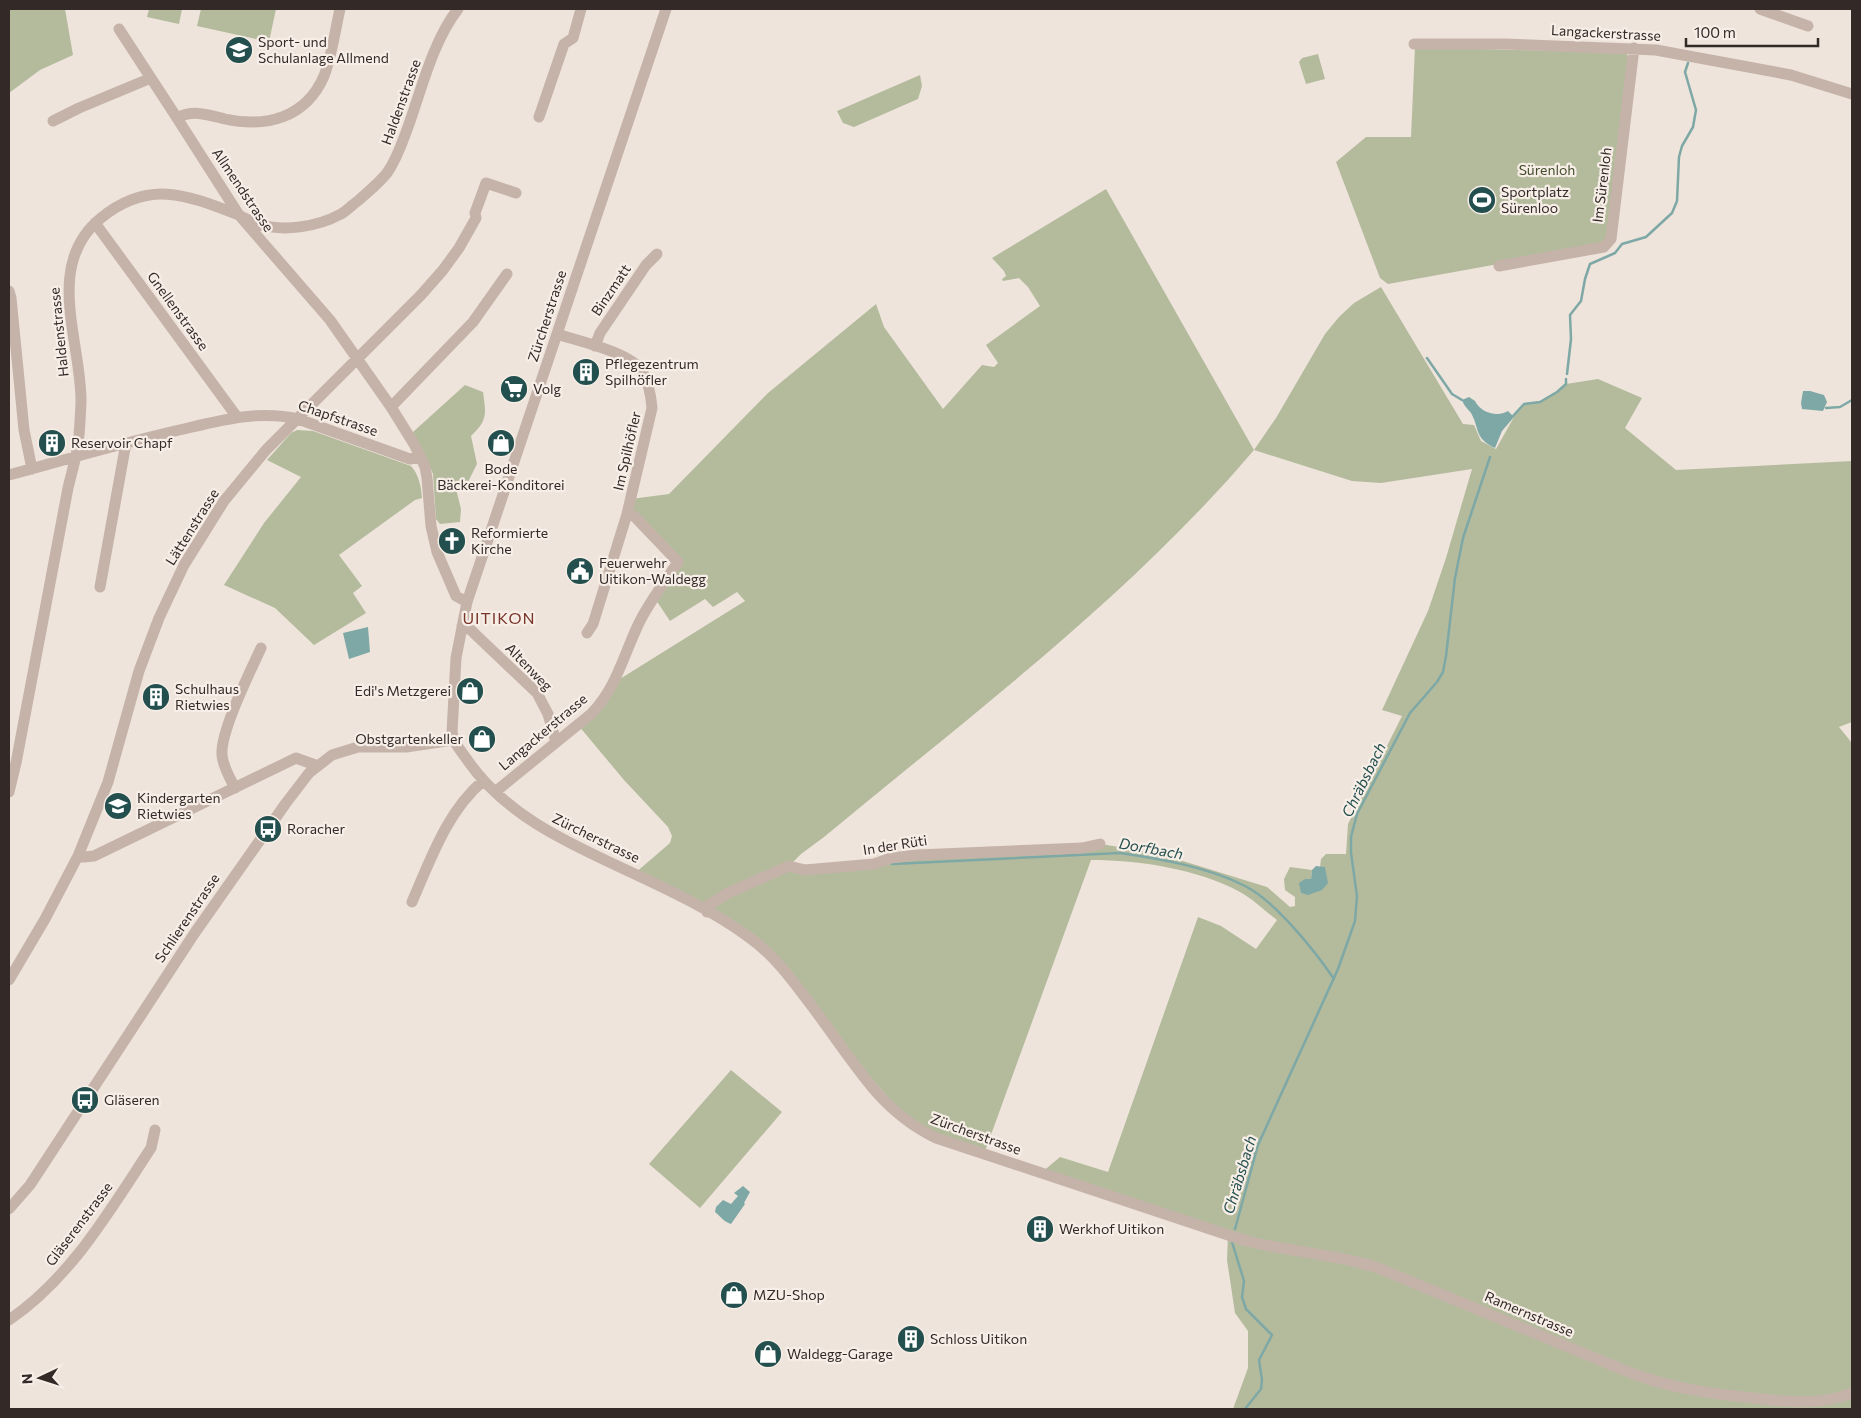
<svg xmlns="http://www.w3.org/2000/svg" width="1861" height="1418" font-family="Commissioner,sans-serif">
  <style>
    .green { fill: #b4bb9d; fill-rule: evenodd }
    .water { fill: #7ea8a6 }
    .lines { fill: none; stroke-linecap: round; stroke-linejoin: round }
    .stream { stroke: #7ea8a6; stroke-width: 2.5 }
    .minor { stroke: #c5b3a9; stroke-width: 11 }
    .labels { text-anchor: middle; stroke-width: 4.5; stroke-linejoin: round; paint-order: stroke }
    .street-label { font-size: 14px; fill: #332a28; stroke: #f7eee7 }
    .poi-label { font-size: 14px; fill: #332a28; stroke: #f7eee7; text-anchor: start }
    .park-label { font-size: 14px; fill: #454e2f; stroke: #f7eee7 }
    .water-label { font-size: 15px; font-style: italic; fill: #234f4e; stroke: #f7eee7 }
    .quarter-label { font-size: 16px; letter-spacing: 1px; fill: #78362b; stroke: #f7eee7 }
  </style>
  <rect width="100%" height="100%" fill="#eee4db"/>
  <path class="green" d="M9 9H65L73 55 40 70 9 93Z
    M149 9H182L179 24 147 17Z
    M201 9H276L269 42 197 26Z
    M1415 47 1626 53 1628 57 1609 239 1603 245 1388 284 1380 278 1336 162 1366 137H1411Z
    M1318 54 1325 79 1306 84 1299 62 1302 58Z
    M920 75 922 86 918 99 854 127 843 123 837 111Z
    M1106 189 1254 450 1276 418 1325 334 1339 317 1354 303 1381 287 1463 424 1474 425 1481 441 1496 449 1514 417 1513 416 1524 404 1540 402 1557 392 1566 384 1598 379 1642 398 1625 428 1676 470 1852 461V722L1839 727 1852 743V1409H1233L1248 1368V1331L1235 1313 1227 1260 1228 1235 1041 1173 1060 1157 1108 1172 1198 917 1221 926 1256 949 1277 920C1265 911 1253 899 1240 892 1198 869 1139 860 1091 860L984 1154 909 1122 752 939 634 874 670 843 672 836 668 827 624 780 578 725 615 682 745 601 737 592 713 607 705 599 670 621 654 597 678 562 634 516 631 499 669 494 768 393 876 304 884 327 943 409 982 365 994 367 998 363 986 345 1040 306 1028 287 1019 278 1003 281 1002 279 1006 276 1004 271 992 258ZM1254 450 1352 481 1381 483 1472 469 1446 558 1428 611 1382 710 1402 716 1348 824 1346 854H1326L1321 859 1320 867H1325L1301 893 1311 879 1312 870 1290 867 1284 879 1285 890 1295 897V906L1290 907 1267 887 1157 853 1100 844 789 866 801 854 824 837C972 714 1129 597 1254 450Z
    M465 385 483 392C486 414 488 420 471 436L477 464 464 490 456 489 461 509 460 522 440 524 436 519 433 474 424 453 413 432Z
    M297 430 313 431 411 466C419 475 421 486 422 498L415 500 339 555 362 586 353 593 366 613 314 645 275 608 224 585 264 523 301 477 267 460 291 433Z
    M731 1070 782 1112 700 1208 649 1164Z"/>
  <path class="water" d="M1803 391H1810L1824 395 1827 402 1823 411 1802 409 1801 403Z
    M1469 397 1475 401C1480 412 1497 418 1508 411L1514 417 1502 431 1495 448C1474 438 1480 429 1471 413 1468 409 1464 406 1462 400Z
    M368 627 370 652 349 659 343 633Z
    M1316 866 1325 867 1328 883 1322 890 1308 895 1301 893 1299 883 1305 879H1311L1312 870Z
    M743 1186 750 1192 744 1203 745 1204 731 1224C724 1222 720 1216 715 1212L716 1207 723 1200 731 1204 738 1196 734 1193Z"/>
  <g class="lines">
    <path class="stream" d="M1427 358 1452 394 1462 400
      M1567 374 1571 339 1570 315 1581 301 1585 279 1590 264 1615 253 1622 244 1646 237 1672 213 1677 201 1679 157 1682 146 1693 127 1696 110 1685 72 1688 63
      M1826 408 1840 407 1852 400
      M1513 416 1524 404 1540 402 1557 392 1566 384V379
      M892 864 1120 853C1161 859 1208 867 1245 886 1275 901 1315 951 1334 979
      M1235 1229 1258 1145 1338 969 1355 921 1357 896 1351 853V837L1357 814 1410 713 1437 682 1443 672 1446 656 1455 578 1463 538 1490 457
      M1232 1242 1244 1281 1242 1297 1246 1309 1272 1335 1259 1360 1262 1380 1261 1389 1245 1409"/>
    <path class="minor" d="M666 9 467 602 456 658 452 732C454 745 461 750 468 761 506 815 566 842 624 869 667 889 712 910 750 938 775 956 793 981 811 1005 833 1034 853 1065 877 1093 894 1112 913 1127 936 1138L1240 1239C1286 1252 1333 1253 1378 1268L1631 1373C1671 1388 1711 1394 1754 1398 1788 1402 1820 1406 1852 1393
      M1760 9 1808 26
      M119 29 177 118 239 215 330 320 391 407 414 444 425 467 427 478 431 526 437 552 456 596 467 602
      M1414 44H1504L1656 50 1791 75 1852 94
      M539 117 564 44 573 38 581 9
      M177 118C193 109 209 115 225 119 266 128 306 118 324 76 332 55 335 31 340 9
      M53 121 79 108 151 78
      M95 223 237 417
      M1499 266 1604 247 1611 239 1634 48
      M9 291 11 298 24 430 32 469
      M557 334C578 341 630 352 642 371 648 381 651 396 652 408L627 514 593 624 587 633
      M595 346 600 333 646 265 657 254
      M391 407 473 322 507 274
      M9 475C64 460 119 444 175 431 215 422 257 409 298 419L410 459 420 457
      M100 587 126 443
      M462 626 471 630 476 635 537 693 548 714 556 742
      M235 788C230 778 223 767 222 755 220 732 250 672 261 648
      M9 792 16 763 68 488C71 475 75 462 77 450 80 435 80 418 81 403 82 342 43 265 101 218 148 180 185 194 236 214 243 217 250 221 257 224 284 232 317 227 341 214 347 211 353 204 359 200 369 191 379 183 387 173 397 159 402 143 408 127 422 88 433 41 458 9
      M495 792 591 714C617 687 623 656 639 623 649 602 665 582 678 562L634 516 627 514
      M78 856 84 857 94 856 296 758 318 766
      M412 902C430 861 447 811 483 781
      M707 912 709 905 728 893 789 866 805 870 874 864 891 858 917 855 1082 848 1100 844
      M9 980 45 919 78 856 108 782 139 671 159 618 184 565 224 501 266 450 421 295 443 270 459 248 472 225 476 218 475 213 486 183 516 193
      M9 1209 30 1185 194 934 286 803 309 773 332 755 358 747H406L453 740
      M9 1320C71 1278 110 1210 151 1148L155 1130"/>
  </g>
  <defs>
    <symbol id="school-disc" viewBox="-11 -11 22 22"><circle r="9.5" fill="#234f4e" stroke="#f7eee7"/><path d="M0-5L7-2L0 1L-7-2ZM-4 1L0 2.5L4 1V4Q0 6-4 4Z" fill="#fff"/></symbol>
    <symbol id="stadium-disc" viewBox="-11 -11 22 22"><circle r="9.5" fill="#234f4e" stroke="#f7eee7"/><path d="M0-5a6.5 5 0 1 0 0 10a6.5 5 0 1 0 0-10ZM-3.5-1.8h7v3.6h-7Z" fill="#fff"/></symbol>
    <symbol id="building-disc" viewBox="-11 -11 22 22"><circle r="9.5" fill="#234f4e" stroke="#f7eee7"/><path d="M-4-6H4V6H1V3H-1V6H-4ZM-2.5-4.3h1.7v1.8h-1.7ZM.8-4.3h1.7v1.8H.8ZM-2.5-1h1.7V.8h-1.7ZM.8-1h1.7V.8H.8Z" fill="#fff"/></symbol>
    <symbol id="supermarket-disc" viewBox="-11 -11 22 22"><circle r="9.5" fill="#234f4e" stroke="#f7eee7"/><path d="M-6-5.5h2.5l.6 2H6L4.5 2H-2.5L-4.4-4H-6ZM-1.5 3.2a1.3 1.3 0 1 0 .1 0ZM3 3.2a1.3 1.3 0 1 0 .1 0Z" fill="#fff"/></symbol>
    <symbol id="shop-disc" viewBox="-11 -11 22 22"><circle r="9.5" fill="#234f4e" stroke="#f7eee7"/><path d="M-5-2.5h2.3a2.7 3.5 0 0 1 5.4 0H5L5.5 6h-11ZM-1.5-2.5h3a1.5 2.3 0 0 0-3 0Z" fill="#fff"/></symbol>
    <symbol id="church-disc" viewBox="-11 -11 22 22"><circle r="9.5" fill="#234f4e" stroke="#f7eee7"/><path d="M-1.2-6h2.4v3.5h3.3v2.4h-3.3V6h-2.4V-.1h-3.3v-2.4h3.3Z" fill="#fff"/></symbol>
    <symbol id="civic-disc" viewBox="-11 -11 22 22"><circle r="9.5" fill="#234f4e" stroke="#f7eee7"/><path d="M-.6-6.5H3V-4.5H.6V-3L4-1V1h2V6H-6V1h2V-1L-.6-3ZM-1.2 2.5V6h2.4V2.5Z" fill="#fff"/></symbol>
    <symbol id="bus-disc" viewBox="-11 -11 22 22"><circle r="9.5" fill="#234f4e" stroke="#f7eee7"/><path d="M-5-6H5V4H4V6H2V4H-2V6H-4V4H-5ZM-3.5-4V0h7V-4ZM-3.5 1.2v1.5H-2V1.2ZM2 1.2v1.5H3.5V1.2Z" fill="#fff"/></symbol>
  </defs>
  <g fill-rule="evenodd">
    <use href="#school-disc" x="223" y="34" width="32" height="32"/>
    <use href="#stadium-disc" x="1466" y="184" width="32" height="32"/>
    <use href="#building-disc" x="570" y="356" width="32" height="32"/>
    <use href="#supermarket-disc" x="498" y="373" width="32" height="32"/>
    <use href="#building-disc" x="36" y="427" width="32" height="32"/>
    <use href="#shop-disc" x="485" y="427" width="32" height="32"/>
    <use href="#church-disc" x="436" y="525" width="32" height="32"/>
    <use href="#civic-disc" x="564" y="555" width="32" height="32"/>
    <use href="#shop-disc" x="454" y="675" width="32" height="32"/>
    <use href="#building-disc" x="140" y="681" width="32" height="32"/>
    <use href="#shop-disc" x="466" y="723" width="32" height="32"/>
    <use href="#school-disc" x="102" y="790" width="32" height="32"/>
    <use href="#bus-disc" x="252" y="813" width="32" height="32"/>
    <use href="#bus-disc" x="69" y="1084" width="32" height="32"/>
    <use href="#building-disc" x="1024" y="1213" width="32" height="32"/>
    <use href="#shop-disc" x="718" y="1279" width="32" height="32"/>
    <use href="#building-disc" x="895" y="1323" width="32" height="32"/>
    <use href="#shop-disc" x="752" y="1338" width="32" height="32"/>
  </g>
  <g class="labels">
    <g class="street-label">
      <text transform="translate(1606 33) rotate(3)" y="5">Langackerstrasse</text>
      <text transform="translate(401 102) rotate(-70)" y="5">Haldenstrasse</text>
      <text transform="translate(1602 185) rotate(-83)" y="5">Im Sürenloh</text>
      <text transform="translate(243 190) rotate(56)" y="5">Allmendstrasse</text>
      <text transform="translate(611 290) rotate(-56)" y="5">Binzmatt</text>
      <text transform="translate(178 311) rotate(54)" y="5">Gnellenstrasse</text>
      <text transform="translate(547 316) rotate(-72)" y="5">Zürcherstrasse</text>
      <text transform="translate(59 332) rotate(-96)" y="5">Haldenstrasse</text>
      <text transform="translate(338 418) rotate(19)" y="5">Chapfstrasse</text>
      <text transform="translate(627 451) rotate(-77)" y="5">Im Spilhöfler</text>
      <text transform="translate(192 527) rotate(-58)" y="5">Lättenstrasse</text>
      <text transform="translate(529 667) rotate(46)" y="5">Altenweg</text>
      <text transform="translate(543 732) rotate(-40)" y="5">Langackerstrasse</text>
      <text transform="translate(596 838) rotate(26)" y="5">Zürcherstrasse</text>
      <text transform="translate(895 845) rotate(-9)" y="5">In der Rüti</text>
      <text transform="translate(187 918) rotate(-56)" y="5">Schlierenstrasse</text>
      <text transform="translate(976 1134) rotate(20)" y="5">Zürcherstrasse</text>
      <text transform="translate(79 1224) rotate(-53)" y="5">Gläserenstrasse</text>
      <text transform="translate(1529 1314) rotate(23)" y="5">Ramernstrasse</text>
    </g>
    <g class="poi-label">
      <text x="258" y="47">Sport- und<tspan x="258" dy="16">Schulanlage Allmend</tspan></text>
      <text x="1501" y="197">Sportplatz<tspan x="1501" dy="16">Sürenloo</tspan></text>
      <text x="605" y="369">Pflegezentrum<tspan x="605" dy="16">Spilhöfler</tspan></text>
      <text x="533" y="394">Volg</text>
      <text x="71" y="448">Reservoir Chapf</text>
      <text x="501" y="474" text-anchor="middle">Bode<tspan x="501" dy="16">Bäckerei-Konditorei</tspan></text>
      <text x="471" y="538">Reformierte<tspan x="471" dy="16">Kirche</tspan></text>
      <text x="599" y="568">Feuerwehr<tspan x="599" dy="16">Uitikon-Waldegg</tspan></text>
      <text x="175" y="694">Schulhaus<tspan x="175" dy="16">Rietwies</tspan></text>
      <text x="451" y="696" text-anchor="end">Edi's Metzgerei</text>
      <text x="463" y="744" text-anchor="end">Obstgartenkeller</text>
      <text x="137" y="803">Kindergarten<tspan x="137" dy="16">Rietwies</tspan></text>
      <text x="287" y="834">Roracher</text>
      <text x="104" y="1105">Gläseren</text>
      <text x="1059" y="1234">Werkhof Uitikon</text>
      <text x="753" y="1300">MZU-Shop</text>
      <text x="930" y="1344">Schloss Uitikon</text>
      <text x="787" y="1359">Waldegg-Garage</text>
    </g>
    <g class="park-label">
      <text x="1547" y="175">Sürenloh</text>
    </g>
    <g class="water-label">
      <text transform="translate(1364 780) rotate(-64)" y="5">Chräbsbach</text>
      <text transform="translate(1151 849) rotate(10)" y="5">Dorfbach</text>
      <text transform="translate(1240 1175) rotate(-73)" y="5">Chräbsbach</text>
    </g>
    <g class="quarter-label">
      <text x="499" y="624">UITIKON</text>
    </g>
  </g>
  <rect width="1861" height="1418" fill="none" stroke="#332a28" stroke-width="20"/>
  <g transform="translate(40 1378) rotate(266)" stroke="#f7eee7" stroke-width="4" paint-order="stroke">
  <path d="M0-4L9 19L0 12L-9 19Z" fill="#332a28"/>
  <text y="-8" font-size="14" font-weight="bold" text-anchor="middle" fill="#332a28">N</text>
  </g>
  <path d="M1686 38v8h132v-8" fill="none" stroke="#332a28" stroke-width="2.5"/>
  <text x="1694" y="38" font-size="15" fill="#332a28" stroke="#f7eee7" stroke-width="4" paint-order="stroke">100 m</text>
</svg>
